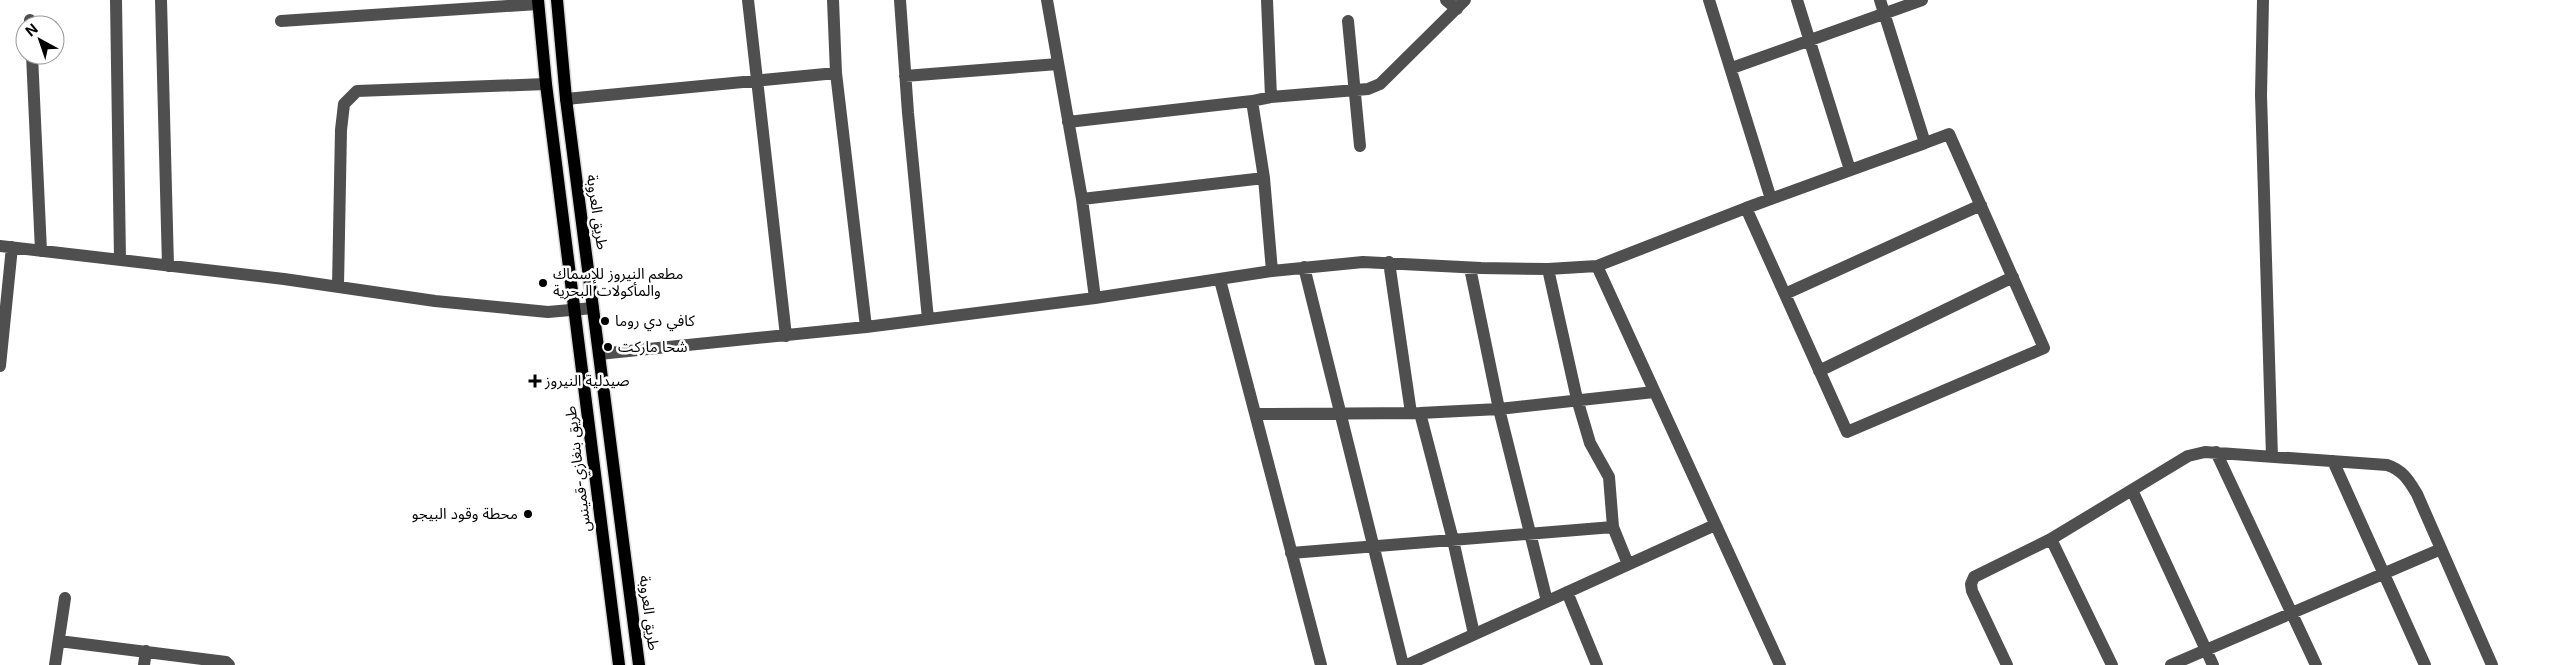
<svg xmlns="http://www.w3.org/2000/svg" width="2558" height="665" font-family="Inter,'Noto Sans Arabic',sans-serif">
  <style>
    .lines { fill: none; stroke-linecap: round; stroke-linejoin: round }
    .major-casing { stroke: #dbdbdb; stroke-width: 15 }
    .minor { stroke: #4f4f4f; stroke-width: 12 }
    .major { stroke: #000; stroke-width: 12 }
    .poi-dot { fill: #000; stroke: #fff; stroke-width: 2 }
    .labels { text-anchor: middle; stroke-width: 5; stroke-linejoin: round; paint-order: stroke }
    .street-label { font-size: 15px; fill: #000; stroke: #fff }
    .poi-label { font-size: 15px; fill: #000; stroke: #fff; text-anchor: start }
  </style>
  <rect width="100%" height="100%" fill="#fff"/>
  <g class="lines">
    <defs>
      <path id="major" d="M538 0 546 84 619 665
        M557 0 566 99 639 665"/>
    </defs>
    <use href="#major" class="major-casing"/>
    <path class="minor" d="M116 0 120 260
      M161 0 168 266
      M748 0 786 336
      M833 0 836 73
      M900 0 908 113 928 319
      M1047 0 1082 199 1095 298
      M1446 0 1457 9
      M1709 0 1771 199
      M1797 0 1850 170
      M2263 0 2261 95 2272 457
      M30 20V25
      M281 21 538 4
      M1348 21 1360 146
      M32 55 41 251
      M1732 68 1922 0
      M905 76 1058 64
      M1271 97 1368 89 1380 84 1465 0
      M566 99 836 73 866 327
      M1252 101 1264 178 1272 271
      M1068 122 1252 101 1271 97 1267 0
      M1082 199 1264 178
      M1746 208 1925 143
      M0 246 284 279 435 301 548 312 593 308
      M1389 262 1411 413
      M1597 266 1746 208 1847 432 2044 348 1949 134 1925 143 1880 0
      M1304 267 1403 665
      M1470 268 1499 409 1547 601
      M1548 269 1577 399 1590 443 1609 477 1613 527 1628 564
      M1220 280 1321 665
      M338 286 341 130 344 104 357 91 546 84
      M1785 294 1981 205
      M599 354 866 327 1095 298 1272 271 1363 262 1481 268 1548 269 1597 266 1780 665
      M0 366 12 247
      M1819 371 2013 277
      M1420 413 1453 540 1474 634
      M1256 414 1420 413 1499 409 1654 392
      M2216 452 2316 665
      M2333 461 2425 665
      M2132 490 2213 665
      M2051 539 2112 665
      M1291 553 1613 527
      M1567 592 1597 665
      M59 641 226 662 229 665
      M55 665 65 598
      M144 665 146 651
      M1407 665 1715 525
      M2007 665 1972 591 1971 584 1974 577 2051 539 2188 456 2205 452 2387 465C2403 470 2409 481 2417 494L2492 665
      M2171 665 2441 549"/>
    <use href="#major" class="major"/>
  </g>
  <g class="poi-dot">
    <circle cx="543" cy="283" r="5"/>
    <circle cx="605" cy="321" r="5"/>
    <circle cx="608" cy="347" r="5"/>
    <path d="M532.5 373.5h5v5h5v5h-5v5h-5v-5h-5v-5h5z"/>
    <circle cx="528" cy="514" r="5"/>
  </g>
  <g class="labels">
    <g class="street-label">
      <text transform="translate(597 212) rotate(82)" y="5">طريق العروبة</text>
      <text transform="translate(578 469) rotate(-97)" y="5">طريق بنغازي-قمينس</text>
      <text transform="translate(649 613) rotate(83)" y="5">طريق العروبة</text>
    </g>
    <g class="poi-label">
      <text x="553" y="279">مطعم النيروز للإسماك<tspan x="553" dy="17">والمأكولات البحرية</tspan></text>
      <text x="615" y="326">كافي دي روما</text>
      <text x="618" y="352">شحا ماركت</text>
      <text x="545" y="386">صيدلية النيروز</text>
      <text x="518" y="519" text-anchor="end">محطة وقود البيجو</text>
    </g>
  </g>
  <g transform="translate(40 40) rotate(320)"><circle r="24" fill="#ffffff" stroke="#999999"/>
  <path d="M0-4L9 19L0 12L-9 19Z" fill="#000000"/>
  <text y="-8" font-size="14" font-weight="bold" text-anchor="middle" fill="#000000">N</text>
  </g>
</svg>
